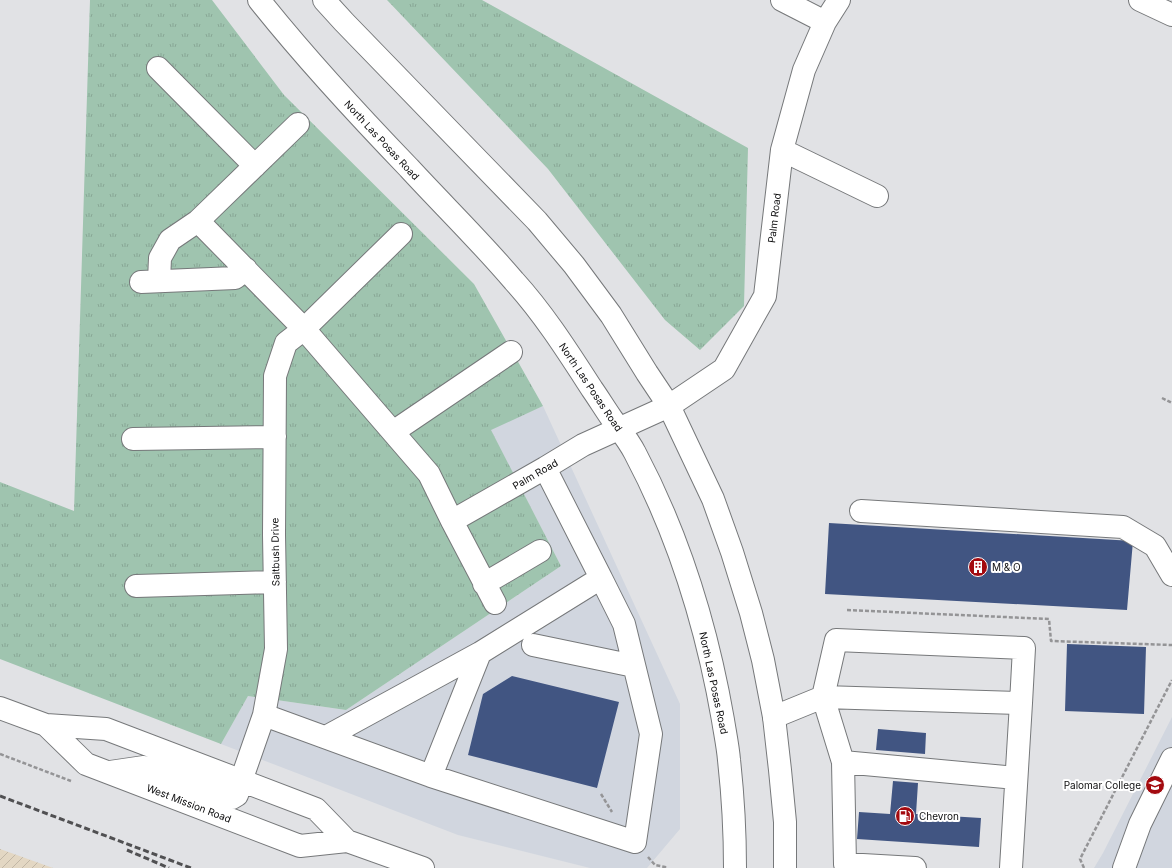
<svg xmlns="http://www.w3.org/2000/svg" width="1172" height="868" font-family="Inter,sans-serif">
  <style>
    .built { fill: #d1d6df }
    .industrial { fill: url(#industrial-furrows) }
    .grass { fill: url(#grass-tufts) }
    .building { fill: #415582 }
    .lines { fill: none; stroke-linecap: round; stroke-linejoin: round }
    .minor-casing { stroke: #76787a; stroke-width: 24 }
    .major-casing { stroke: #76787a; stroke-width: 24 }
    .path { stroke: #949496; stroke-width: 2.5; stroke-dasharray: 4 2; stroke-linecap: butt }
    .minor { stroke: #fff; stroke-width: 22 }
    .major { stroke: #fff; stroke-width: 22 }
    .rail { stroke: #505052; stroke-width: 3; stroke-dasharray: 6 3; stroke-linecap: butt }
    .labels { text-anchor: middle; stroke-width: 4; stroke-linejoin: round; paint-order: stroke }
    .street-label { font-size: 10px; fill: #0d0d0e; stroke: #fff }
    .poi-label { font-size: 10px; fill: #0d0d0e; stroke: #fff; text-anchor: start }
  </style>
  <defs>
    <pattern id="industrial-furrows" width="10" height="10" patternUnits="userSpaceOnUse"><rect width="10" height="10" fill="#e3d7c3"/><path d="M-1 1l2-2M0 10L10 0M9 11l2-2" fill="none" stroke="#c2b7a6"/></pattern>
    <pattern id="grass-tufts" width="24" height="20" patternUnits="userSpaceOnUse"><rect width="24" height="20" fill="#9fc4af"/><path d="M3 7l-1-3M5 7V3M7 7l1-3M15 17l-1-3M17 17v-4M19 17l1-3" fill="none" stroke="#88a795"/></pattern>
  </defs>
  <rect width="100%" height="100%" fill="#e1e2e5"/>
  <path class="built" d="M543 406 680 704V829L647 868H590L458 835 221 744 248 696 346 710 561 566 490 429Z
    M1172 717V868H1094L1103 853Z"/>
  <path class="industrial" d="M0 849 53 868H0Z"/>
  <path class="grass" d="M90 0H212L284 95 474 284 543 406 491 430 561 566 346 710 248 696 221 744 0 659V482L74 511Z
    M387 0H482L748 148 744 306 700 350 665 320 548 169Z"/>
  <path class="building" d="M829 523 1133 541 1127 610 825 594Z
    M1067 644 1146 647 1144 714 1065 711Z
    M512 676 619 702 597 788 468 755 483 694Z
    M878 729 926 733 925 754 876 750Z
    M893 781 918 783 916 814 981 818 979 847 857 839 859 812 890 814Z"/>
  <g class="lines">
    <defs>
      <path id="minor" d="M782 0 825 22
        M1140 0 1172 15
        M158 68 255 166
        M298 124 198 221 304 329 429 474 452 521 495 603
        M782 150 877 196
        M159 281 160 258 170 240 198 221
        M141 282 235 278 246 269
        M393 432 511 352
        M133 439 275 437
        M861 511 1123 527 1155 546 1172 575
        M452 521 545 468 583 445 669 406 724 369 765 296 782 150 804 70 825 22 839 0
        M484 584 540 551
        M136 586 275 582
        M533 645 634 666
        M264 715 431 776 635 842 651 734 624 624 601 578
        M774 717 823 697 1021 703 1011 868
        M326 737 480 653 601 578 545 468
        M843 762 1016 778
        M431 776 480 653
        M241 781 264 715 276 649 274 535 275 376 286 343 304 329 401 234
        M915 868 845 864 843 762 823 697 836 640 1024 648 1021 703
        M1124 868 1140 824 1172 759"/>
      <path id="major" d="M259 0C306 59 357 114 409 168 444 206 481 242 514 281 544 314 568 352 592 389 599 399 605 409 612 419 620 430 629 441 635 453 679 536 707 628 723 720 725 733 728 747 729 760 733 796 735 832 735 868
        M324 0 344 22 537 221 574 265 611 315 647 373 669 406 713 499 732 552 751 613 763 660 774 717 780 770 785 822V868
        M0 708 46 725 106 729 316 809 347 841
        M46 725 86 764 300 846 347 841 423 868
        M110 772 144 767 223 797 232 798 237 795 241 781"/>
    </defs>
    <use href="#minor" class="minor-casing"/>
    <use href="#major" class="major-casing"/>
    <path class="path" d="M1162 398 1172 403
      M847 610 1049 619 1051 641 1172 645
      M0 754 71 781
      M601 794 612 812
      M648 857 655 865 665 867 666 868
      M1084 868 1080 859 1172 680"/>
    <use href="#minor" class="minor"/>
    <use href="#major" class="major"/>
    <path class="rail" d="M0 796 191 868
      M127 850 169 868"/>
  </g>
  <defs>
    <symbol id="building-disc" viewBox="-11 -11 22 22"><circle r="9.5" fill="#a30a0f" stroke="#fff"/><path d="M-4-6H4V6H1V3H-1V6H-4ZM-2.5-4.3h1.7v1.8h-1.7ZM.8-4.3h1.7v1.8H.8ZM-2.5-1h1.7V.8h-1.7ZM.8-1h1.7V.8H.8Z" fill="#fff"/></symbol>
    <symbol id="university-disc" viewBox="-11 -11 22 22"><circle r="9.5" fill="#a30a0f" stroke="#fff"/><path d="M0-5L7-2L0 1L-7-2ZM-4 1L0 2.5L4 1V4Q0 6-4 4Z" fill="#fff"/></symbol>
    <symbol id="fuel-disc" viewBox="-11 -11 22 22"><circle r="9.5" fill="#a30a0f" stroke="#fff"/><path d="M-5.5-6h7V0h2V4h1.3V-2.5L3-4.5l.8-.8L6-3V5H2.5V1h-1V6h-7ZM-4.2-4.7v3.2H.2V-4.7Z" fill="#fff"/></symbol>
  </defs>
  <g fill-rule="evenodd">
    <use href="#building-disc" x="967" y="556" width="22" height="22"/>
    <use href="#university-disc" x="1144" y="774" width="22" height="22"/>
    <use href="#fuel-disc" x="894" y="805" width="22" height="22"/>
  </g>
  <g class="labels">
    <g class="street-label">
      <text transform="translate(382 140) rotate(47)" y="4">North Las Posas Road</text>
      <text transform="translate(774 218) rotate(-83)" y="4">Palm Road</text>
      <text transform="translate(591 387) rotate(56)" y="4">North Las Posas Road</text>
      <text transform="translate(535 474) rotate(-30)" y="4">Palm Road</text>
      <text transform="translate(275 552) rotate(-91)" y="4">Saltbush Drive</text>
      <text transform="translate(714 683) rotate(78)" y="4">North Las Posas Road</text>
      <text transform="translate(189 803) rotate(21)" y="4">West Mission Road</text>
    </g>
    <g class="poi-label">
      <text x="992" y="571">M &amp; O</text>
      <text x="1141" y="789" text-anchor="end">Palomar College</text>
      <text x="919" y="820">Chevron</text>
    </g>
  </g>
</svg>
